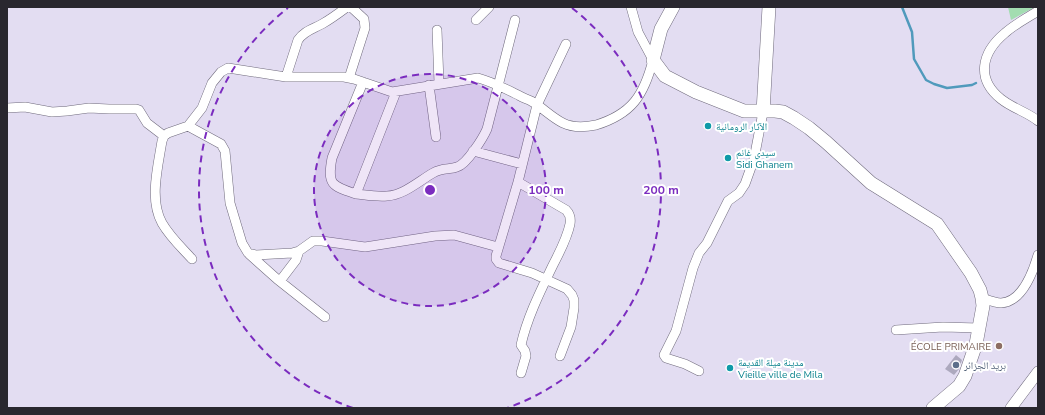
<svg xmlns="http://www.w3.org/2000/svg" width="1045" height="415" font-family="'Nunito Sans','Noto Naskh Arabic',sans-serif">
  <style>
    .green { fill: #a3ddb1 }
    .lines { fill: none; stroke-linecap: round; stroke-linejoin: round }
    .stream { stroke: #509abc; stroke-width: 2.5 }
    .building { fill: #ada9be }
    .minor-casing { stroke: #706b7d; stroke-width: 10 }
    .tertiary-casing { stroke: #706b7d; stroke-width: 12 }
    .secondary-casing { stroke: #706b7d; stroke-width: 14 }
    .minor { stroke: #fff; stroke-width: 9 }
    .tertiary { stroke: #fff; stroke-width: 11 }
    .secondary { stroke: #fff; stroke-width: 13 }
    .ring { fill: none; stroke: #7b2cbf; stroke-width: 2; stroke-dasharray: 7 5 }
    .culture-dot { fill: #0f9aa8; stroke: #fff; stroke-width: 1.5 }
    .education-dot { fill: #8d6e63; stroke: #fff; stroke-width: 1.5 }
    .service-dot { fill: #5c6f8a; stroke: #fff; stroke-width: 1.5 }
    .labels { text-anchor: middle; stroke-width: 4; stroke-linejoin: round; paint-order: stroke }
    .culture-label { font-size: 10px; fill: #0d838f; stroke: #fff; text-anchor: start }
    .education-label { font-size: 10px; fill: #785e54; stroke: #fff; text-anchor: end }
    .service-label { font-size: 10px; fill: #4e5e75; stroke: #fff; text-anchor: start }
    .centre { fill: #7b2cbf; stroke: #fff; stroke-width: 2 }
    .ring-label { font-size: 12px; text-anchor: middle; font-weight: bold; fill: #7b2cbf; stroke: #fff; stroke-width: 4; stroke-linejoin: round; paint-order: stroke }
  </style>
  <rect width="100%" height="100%" fill="#e3ddf2"/>
  <path class="green" d="M1008 7H1035L1011 20Z"/>
  <g class="lines">
    <path class="stream" d="M902 7 912 32 914 59 926 80 934 84 947 88 972 85 976 83"/>
  </g>
  <path class="building" d="M956 355 962 360 959 369 954 375 945 369Z"/>
  <g class="lines">
    <defs>
      <path id="minor" d="M1038 11C1027 18 1015 24 1005 33 981 53 976 79 1001 99 1012 108 1029 113 1038 121
        M476 20 489 7
        M437 30 439 83
        M286 77 298 40C304 31 313 29 322 24 331 19 339 13 347 7
        M349 78 365 28 364 19 351 7
        M429 85 436 137
        M396 92 356 194C366 195 377 197 387 196 404 195 419 181 433 173 443 167 449 170 457 167 467 164 483 138 487 129L515 20
        M7 108 25 107 52 112 67 111 89 108 109 109H136L139 110 147 123 164 136
        M188 126 221 144 225 151 230 203 242 243 248 253 256 255 292 253 299 251 313 241H322L365 247 435 236 454 235 498 247
        M473 151 522 164
        M518 182 566 210C570 214 571 218 570 224 567 239 559 253 552 267 540 292 527 318 521 345L525 351 526 356 521 373
        M356 194C332 186 327 185 332 158L363 82
        M249 254 277 279 325 317
        M192 259C182 248 170 237 162 223 149 200 158 166 162 141L164 136 168 133 188 126 202 108 212 83 221 72 228 68 286 77H344L354 79 392 92 478 78C493 82 506 89 520 96 523 98 527 99 531 101 542 107 551 117 563 123 573 128 586 127 596 125 632 114 644 95 653 60L638 32 631 7
        M280 281 296 260 299 251
        M982 298C988 300 995 303 1001 303 1022 302 1033 272 1038 255
        M896 330 943 327 979 328
        M560 356 571 327 574 308V300L572 295 567 289 532 273 499 263 496 259V256L518 182 537 105 566 44
        M699 371 685 364 666 358 664 355 676 331 693 268 699 253 707 243 728 201 739 193 745 184 754 159 763 112"/>
      <path id="tertiary" d="M1011 408 1038 372"/>
      <path id="secondary" d="M673 7 661 29 653 60 665 76 696 92 744 111H775L783 112 794 118 809 128 826 142 871 183 937 224 971 273 980 290 982 298 983 306 976 344 965 376 959 386 933 408
        M763 112 769 7"/>
    </defs>
    <use href="#minor" class="minor-casing"/>
    <use href="#tertiary" class="tertiary-casing"/>
    <use href="#secondary" class="secondary-casing"/>
    <use href="#minor" class="minor"/>
    <use href="#tertiary" class="tertiary"/>
    <use href="#secondary" class="secondary"/>
  </g>
  <circle cx="430" cy="190" r="116" fill="#7b2cbf" fill-opacity=".12"/>
  <g class="ring">
    <circle cx="430" cy="190" r="116"/>
    <path d="M353 408A231 231 0 0 1 288 8M572 8A231 231 0 0 1 507 408"/>
  </g>
  <g class="culture-dot">
    <circle cx="708" cy="126" r="4"/>
    <circle cx="728" cy="158" r="4"/>
    <circle cx="730" cy="368" r="4"/>
  </g>
  <circle class="education-dot" cx="999" cy="346" r="4"/>
  <circle class="service-dot" cx="956" cy="365" r="4"/>
  <g class="labels">
    <g class="culture-label">
      <text x="716" y="130">الآثار الرومانية</text>
      <text x="736" y="156">سيدي غانم<tspan x="736" dy="12">Sidi Ghanem</tspan></text>
      <text x="738" y="366">مدينة ميلة القديمة<tspan x="738" dy="12">Vieille ville de Mila</tspan></text>
    </g>
    <g class="education-label">
      <text x="991" y="350">ÉCOLE PRIMAIRE</text>
    </g>
    <g class="service-label">
      <text x="964" y="369">بريد الجزائر</text>
    </g>
  </g>
  <circle cx="430" cy="190" r="6" class="centre"/>
  <g class="ring-label">
    <text x="546" y="194">100 m</text>
    <text x="661" y="194">200 m</text>
  </g>
  <rect width="1045" height="415" fill="none" stroke="#29272f" stroke-width="16"/>
</svg>
